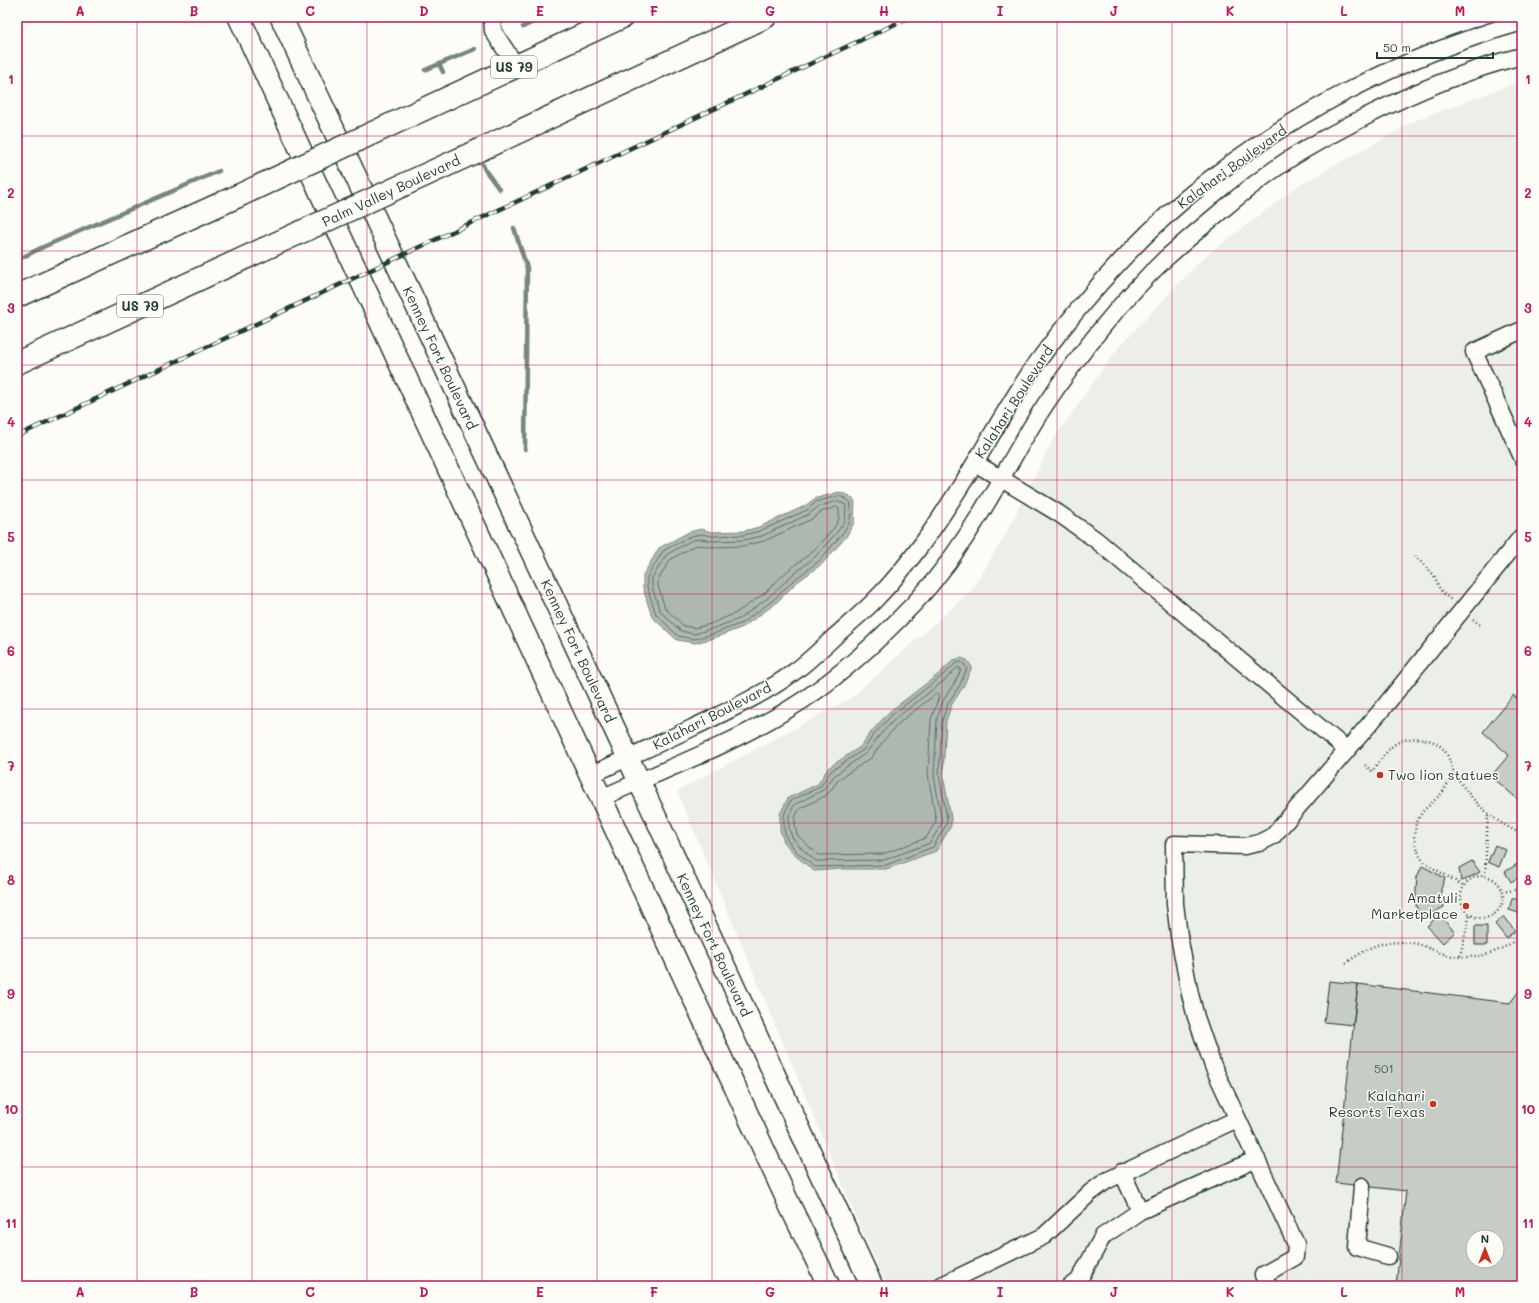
<svg xmlns="http://www.w3.org/2000/svg" width="1539" height="1303" font-family="Mali,sans-serif">
  <style>
    .built { fill: #eceee9; fill-rule: evenodd }
    .water { fill: #aeb8b1; stroke: #75877f }
    .lines { fill: none; stroke-linecap: round; stroke-linejoin: round }
    .shore { stroke: #586e66; stroke-width: 1 }
    .stream { stroke: #75877f; stroke-width: 4.5 }
    .building { fill: #c6cdc7; stroke: #1f3d34; fill-rule: evenodd }
    .minor-casing { stroke: #1f3d34; stroke-width: 19 }
    .major-casing { stroke: #1f3d34; stroke-width: 24 }
    .highway-casing { stroke: #1f3d34; stroke-width: 25 }
    .path { stroke: #1f3d34; stroke-width: 2.5; stroke-dasharray: 1 3; stroke-linecap: butt }
    .minor { stroke: #fdfcf7; stroke-width: 16 }
    .major { stroke: #fdfcf7; stroke-width: 21 }
    .highway { stroke: #fdfcf7; stroke-width: 22 }
    .rail-casing { stroke: #1f3d34; stroke-width: 4.5 }
    .rail { stroke: #fdfcf7; stroke-width: 3; stroke-dasharray: 9; stroke-linecap: butt }
    .highway-bridge-casing { stroke: #1f3d34; stroke-width: 25; stroke-linecap: butt }
    .highway-bridge { stroke: #fdfcf7; stroke-width: 22 }
    .grid { fill: none; stroke: #c2185b; stroke-width: 1; stroke-opacity: 0.55 }
    .poi-dot { fill: #c8321e; stroke: #fdfcf7; stroke-width: 1.5 }
    .labels { text-anchor: middle; stroke-width: 3; stroke-linejoin: round; paint-order: stroke }
    .number-label { font-size: 12px; fill: #496159 }
    .shield { fill: #fdfcf7; stroke: #62766e; stroke-width: 1 }
    .shield-label { font-size: 13px; font-weight: bold; fill: #1f3d34 }
    .street-label { font-size: 14px; fill: #1f3d34; stroke: #fdfcf7 }
    .poi-label { font-size: 14px; fill: #1f3d34; stroke: #fdfcf7; text-anchor: end }
    .neatline { fill: none; stroke: #c2185b; stroke-width: 1.5 }
    .grid-label { font-size: 13px; text-anchor: middle; font-weight: bold; fill: #c2185b }
  </style>
  <rect width="100%" height="100%" fill="#fdfcf7"/>
  <filter id="ink" filterUnits="userSpaceOnUse"><feTurbulence type="fractalNoise" baseFrequency=".025" numOctaves="2"/><feDisplacementMap in="SourceGraphic" scale="8" xChannelSelector="R" yChannelSelector="G"/><feConvolveMatrix kernelMatrix="1 2 1 2 8 2 1 2 1" color-interpolation-filters="sRGB"/></filter>
  <g filter="url(#ink)">
    <path class="built" d="M1522 82V1286H887L866 1240 677 791 851 698 971 591 1002 541 1053 440 1118 348 1203 258 1298 186 1414 121 1510 85ZM1473 1237H1497V1261H1473Z"/>
    <path class="water" d="M839 492 850 496 855 501 854 523 846 537 822 564 796 583 775 604 743 627 714 638 695 643 677 640 652 617 643 588V575L659 548 689 532 701 529 712 532 744 531 759 527 805 506 814 499Z
      M961 658 967 660 972 667 963 687 952 704 946 721 943 775 951 818V826L936 851 886 869H841L814 871 796 856 784 842 780 830V814L788 798 818 784 828 768 860 747 872 731 889 712 940 673 953 660Z"/>
    <g class="lines">
      <path class="shore" d="M839 496 847 499 851 503 850 522 842 534 819 561 794 580 772 601 742 623 713 634 694 639 678 636 656 614 647 587V577L663 551 691 536 701 534 712 536 744 535 760 531 807 510 816 502Z
        M838 501 846 505 845 521 838 531 815 557 790 577 769 597 739 619 711 629 694 634 681 631 660 611 652 587V578L666 555 692 540 701 539 712 541 744 540 762 536 809 514 818 507Z
        M837 507 839 509V519L834 528 811 553 786 572 765 593 736 613 710 624 694 628 684 626 665 608 658 586V580L670 560 694 546 700 545 712 547 744 546 764 541 812 519 821 512Z
        M961 662 964 664 967 668 960 685 948 703 942 721 939 775 947 818 946 825 933 847 886 865 815 867 798 853 787 840 784 829V815L790 801 820 787 831 771 863 750 875 733 892 715 942 676 955 664Z
        M957 668H960L961 670 955 682 943 701 937 719 934 775 942 823 930 843 884 860 816 861 802 849 792 837 789 828V816L794 805 823 790 835 775 866 753 879 736 895 719 945 680Z
        M936 694H938L939 696 931 720 928 774 936 821 926 838 883 854 818 855 797 835 795 827V817L799 809 827 795 839 779 871 758 884 740 899 723Z"/>
      <path class="stream" d="M523 27 543 17
        M439 64 443 72
        M425 70 475 49
        M483 165 485 170 499 189
        M514 228 527 268 525 449
        M17 260 43 247 219 171"/>
    </g>
    <path class="building" d="M1513 695 1522 703V803L1491 776 1509 755 1483 732Z
      M1495 845 1506 850 1499 867 1488 862Z
      M1472 861 1480 872 1465 880 1461 881 1459 868Z
      M1520 862 1522 866V875L1511 882 1505 872Z
      M1422 866 1445 878 1441 889V897L1444 907 1420 919 1416 906V888L1417 877Z
      M1512 898 1522 901V914L1509 910Z
      M1439 915 1455 932 1443 943 1427 926Z
      M1504 916 1515 931 1506 938 1495 924Z
      M1475 926H1487V945H1475Z
      M1329 981 1358 984 1353 1025 1324 1022Z
      M1358 984 1510 1003 1522 987V1286H1396L1406 1191 1336 1183ZM1473 1237H1497V1261H1473Z"/>
    <g class="lines">
      <defs>
        <path id="minor" d="M492 17 493 31 516 66
          M1522 330 1474 352 1522 457
          M975 463 1058 513 1095 539 1347 750
          M591 775C624 759 658 744 692 728 727 711 763 695 794 672 808 662 820 650 832 639 845 627 860 615 873 602 914 561 945 512 975 463 994 431 1012 399 1033 368 1077 307 1128 248 1185 199 1283 117 1399 57 1522 22
          M601 798C664 770 730 745 789 709 829 685 864 654 897 621 922 597 944 570 963 541 993 497 1016 449 1045 405 1080 353 1120 302 1165 259 1183 243 1202 227 1221 211 1247 189 1275 167 1304 150 1323 139 1343 128 1363 118 1414 92 1466 70 1522 56
          M1122 1172 1140 1211 1257 1159
          M1362 1186 1357 1247 1388 1256
          M940 1286 1044 1236 1091 1192 1106 1181 1237 1119
          M1070 1286 1078 1282 1103 1236 1140 1211
          M1268 1286 1263 1275 1295 1257 1296 1244 1213 1066 1196 1017 1190 994 1179 936 1175 904 1174 844 1245 846 1259 843 1273 836 1379 713 1522 536"/>
        <path id="major" d="M239 17 790 1206 829 1286
          M281 17 639 781 872 1286"/>
        <path id="highway" d="M407 117 622 17
          M473 153 765 17
          M17 296 238 196
          M17 363 264 249"/>
      </defs>
      <use href="#minor" class="minor-casing"/>
      <use href="#major" class="major-casing"/>
      <use href="#highway" class="highway-casing"/>
      <path class="path" d="M1415 556 1434 575 1440 590 1452 601
        M1473 619 1480 625
        M1365 765 1372 771C1379 763 1385 752 1394 745 1407 735 1433 736 1444 750 1450 757 1450 766 1455 774 1471 801 1494 822 1522 834
        M1454 774 1442 793 1422 812 1416 824 1414 838 1420 857 1426 864 1464 886
        M1485 876 1488 814
        M1461 897a21 21 0 1 1 42 0a21 21 0 1 1-42 0Z
        M1502 892 1522 889
        M1460 956 1470 914
        M1346 963C1358 955 1372 944 1387 943 1397 942 1408 942 1418 944 1428 947 1437 952 1447 955 1476 961 1499 953 1522 936"/>
      <use href="#minor" class="minor"/>
      <use href="#major" class="major"/>
      <use href="#highway" class="highway"/>
      <defs>
        <path id="rail" d="M17 436 910 17"/>
      </defs>
      <use href="#rail" class="rail-casing"/>
      <use href="#rail" class="rail"/>
      <defs>
        <path id="highway-bridge" d="M238 196 407 117
          M264 249 473 153"/>
      </defs>
      <use href="#highway-bridge" class="highway-bridge-casing"/>
      <use href="#highway-bridge" class="highway-bridge"/>
    </g>
  </g>
  <path class="grid" d="M137 17V1286M252 17V1286M367 17V1286M482 17V1286M597 17V1286M712 17V1286M827 17V1286M942 17V1286M1057 17V1286M1172 17V1286M1287 17V1286M1402 17V1286M17 136H1522M17 251H1522M17 365H1522M17 480H1522M17 594H1522M17 709H1522M17 823H1522M17 938H1522M17 1052H1522M17 1167H1522"/>
  <g class="poi-dot">
    <circle cx="1380" cy="775" r="4"/>
    <circle cx="1466" cy="906" r="4"/>
    <circle cx="1433" cy="1104" r="4"/>
  </g>
  <g class="labels">
    <g class="number-label">
      <text x="1384" y="1073">501</text>
    </g>
    <g class="shield">
      <rect x="491" y="56" width="46" height="22" rx="3"/>
      <rect x="117" y="295" width="46" height="22" rx="3"/>
    </g>
    <g class="shield-label">
      <text x="514" y="72">US 79</text>
      <text x="140" y="311">US 79</text>
    </g>
    <g class="street-label">
      <text transform="translate(1232 167) rotate(-36)" y="5">Kalahari Boulevard</text>
      <text transform="translate(391 191) rotate(-25)" y="5">Palm Valley Boulevard</text>
      <text transform="translate(440 358) rotate(65)" y="5">Kenney Fort Boulevard</text>
      <text transform="translate(1014 402) rotate(-57)" y="5">Kalahari Boulevard</text>
      <text transform="translate(578 651) rotate(65)" y="5">Kenney Fort Boulevard</text>
      <text transform="translate(712 716) rotate(-27)" y="5">Kalahari Boulevard</text>
      <text transform="translate(714 945) rotate(65)" y="5">Kenney Fort Boulevard</text>
    </g>
    <g class="poi-label">
      <text x="1388" y="780" text-anchor="start">Two lion statues</text>
      <text x="1458" y="903">Amatuli<tspan x="1458" dy="16">Marketplace</tspan></text>
      <text x="1425" y="1101">Kalahari<tspan x="1425" dy="16">Resorts Texas</tspan></text>
    </g>
  </g>
  <rect width="1539" height="1303" fill="none" stroke="#fdfcf7" stroke-width="44"/>
  <g transform="translate(1485 1249)"><circle r="19" fill="#fdfcf7" stroke="#a4b0a9"/>
  <path d="M0-3L7 15L0 10L-7 15Z" fill="#c8321e"/>
  <text y="-6" font-size="11" font-weight="bold" text-anchor="middle" fill="#1f3d34">N</text>
  </g>
  <path d="M1377 52v6h116v-6" fill="none" stroke="#1f3d34" stroke-width="2"/>
  <text x="1383" y="52" font-size="12" fill="#1f3d34" stroke="#fdfcf7" stroke-width="3" paint-order="stroke">50 m</text>
  <rect x="22" y="22" width="1495" height="1259" class="neatline"/>
  <g class="grid-label">
    <text x="80" y="16">A</text>
    <text x="194" y="16">B</text>
    <text x="310" y="16">C</text>
    <text x="424" y="16">D</text>
    <text x="540" y="16">E</text>
    <text x="654" y="16">F</text>
    <text x="770" y="16">G</text>
    <text x="884" y="16">H</text>
    <text x="1000" y="16">I</text>
    <text x="1114" y="16">J</text>
    <text x="1230" y="16">K</text>
    <text x="1344" y="16">L</text>
    <text x="1460" y="16">M</text>
    <text x="11" y="84">1</text>
    <text x="1528" y="84">1</text>
    <text x="11" y="198">2</text>
    <text x="1528" y="198">2</text>
    <text x="11" y="313">3</text>
    <text x="1528" y="313">3</text>
    <text x="11" y="427">4</text>
    <text x="1528" y="427">4</text>
    <text x="11" y="542">5</text>
    <text x="1528" y="542">5</text>
    <text x="11" y="656">6</text>
    <text x="1528" y="656">6</text>
    <text x="11" y="771">7</text>
    <text x="1528" y="771">7</text>
    <text x="11" y="885">8</text>
    <text x="1528" y="885">8</text>
    <text x="11" y="999">9</text>
    <text x="1528" y="999">9</text>
    <text x="11" y="1114">10</text>
    <text x="1528" y="1114">10</text>
    <text x="11" y="1228">11</text>
    <text x="1528" y="1228">11</text>
    <text x="80" y="1297">A</text>
    <text x="194" y="1297">B</text>
    <text x="310" y="1297">C</text>
    <text x="424" y="1297">D</text>
    <text x="540" y="1297">E</text>
    <text x="654" y="1297">F</text>
    <text x="770" y="1297">G</text>
    <text x="884" y="1297">H</text>
    <text x="1000" y="1297">I</text>
    <text x="1114" y="1297">J</text>
    <text x="1230" y="1297">K</text>
    <text x="1344" y="1297">L</text>
    <text x="1460" y="1297">M</text>
  </g>
</svg>
